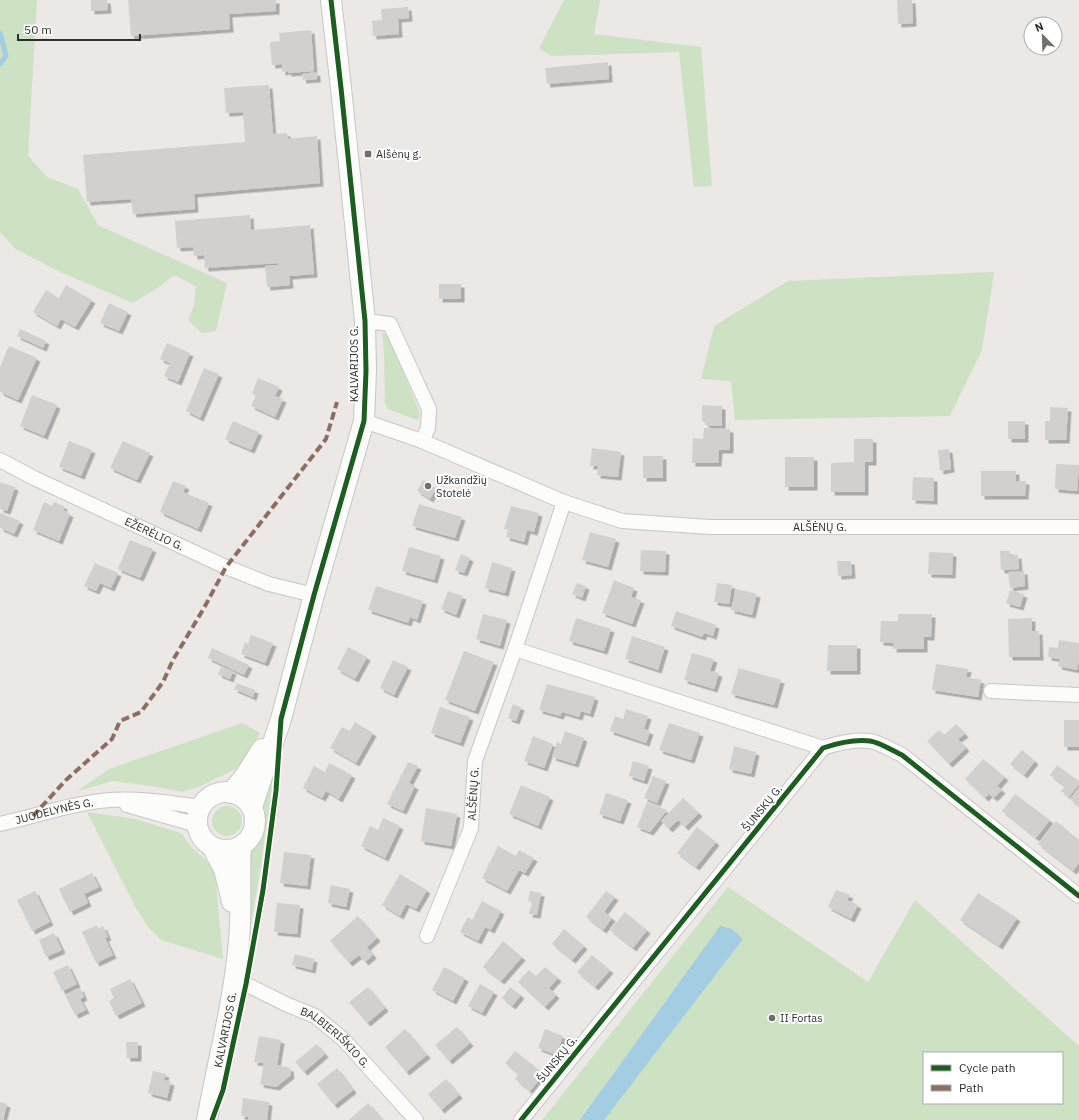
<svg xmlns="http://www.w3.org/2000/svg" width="1079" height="1120" font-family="'IBM Plex Sans',sans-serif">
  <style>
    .green { fill: #cde2c2; fill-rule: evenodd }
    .water { fill: #a2cde2 }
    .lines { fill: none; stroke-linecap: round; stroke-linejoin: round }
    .stream { stroke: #a2cde2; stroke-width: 5 }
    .building { fill: #d2d0ce; filter: url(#shadow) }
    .minor-casing { stroke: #c8c6c7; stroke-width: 16 }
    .secondary-casing { stroke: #c8c6c7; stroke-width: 22 }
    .minor { stroke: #fcfcfb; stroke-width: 14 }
    .secondary { stroke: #fcfcfb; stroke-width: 20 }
    .quiet { stroke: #8d6e63; stroke-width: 4; stroke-dasharray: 8 4; stroke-linecap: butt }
    .cycleway-casing { stroke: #fff; stroke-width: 8 }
    .cycleway { stroke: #1b5e20; stroke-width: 5 }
    .poi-dot { fill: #706f6e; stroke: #fff; stroke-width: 1.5 }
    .labels { text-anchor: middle; stroke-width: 4; stroke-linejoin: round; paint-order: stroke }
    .poi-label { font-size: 11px; fill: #2e2e2e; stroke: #fff; text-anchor: start }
    .street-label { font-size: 11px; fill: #2e2e2e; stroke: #fff }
  </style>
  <defs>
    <filter id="shadow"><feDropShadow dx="3.5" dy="3.5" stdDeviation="0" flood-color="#0004"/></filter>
  </defs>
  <rect width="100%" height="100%" fill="#ebe8e5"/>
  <path class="green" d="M0 0H37L28 156 47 177 78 189 98 225 227 283 216 331 202 333 188 320 194 306 196 286 174 275 162 285 133 303 58 271 16 249 0 232Z
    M564 0H600L594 34 701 47 712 186 694 187 679 52 551 56 539 48Z
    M994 272 982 350 950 416 735 420 731 381 701 379 714 326 788 281Z
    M382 332 389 337 419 411 420 417 417 420 388 409 385 404 384 352Z
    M242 723 260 733 244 760 234 770 196 788 182 792 157 787 113 781 77 791 109 769Z
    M276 761 259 878 248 940 246 877 251 849 261 836 265 825 262 807Z
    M212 821a15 15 0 1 1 30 0a15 15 0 1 1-30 0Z
    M87 812 135 819 181 833 192 848 205 859 215 872 223 959 161 940 148 927 136 908Z
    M728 887 868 982 915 900 1079 1046V1120H542ZM924 1053H1062V1103H924Z"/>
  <path class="water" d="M720 926 732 929 743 939 604 1120H580Z"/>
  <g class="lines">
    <path class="stream" d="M0 33 6 56 0 64"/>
  </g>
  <path class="building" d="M91 0H107L108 10 91 11Z
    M128 0H276V11L229 14 230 29 131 36Z
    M897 0H912L913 23 898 24Z
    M408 7 409 18 398 19 399 34 373 36 372 21 382 20 381 9Z
    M311 30 314 71 288 73V71L282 72V64L272 65 270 42 280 41 279 33Z
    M608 62 609 79 547 84 545 68Z
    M317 72V79L303 80 302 74Z
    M269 85 273 134 287 133 288 139 317 136 320 183 194 194 195 209 133 214 131 199 87 202 83 155 245 142 243 112 226 113 224 88Z
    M250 215 251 230 310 225 314 274 289 276 290 285 267 287 265 266 278 265V263L205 268 204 255 194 256 193 247 177 248 175 221Z
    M439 284H461V299H439Z
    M66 285 92 300 75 327 61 319 57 326 33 312 46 290 59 298Z
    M109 303 128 312 119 331 100 323Z
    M20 329 46 341 43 348 17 336Z
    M167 343 190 353 178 382 164 376 170 363 160 359Z
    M9 346 37 358 18 400 0 392V367Z
    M204 368 219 374 200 418 186 411Z
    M258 378 279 387 275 396 283 399 275 417 251 406 256 395 252 394Z
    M32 395 57 405 44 436 20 426Z
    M702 405 722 406V426H708L702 420Z
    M1050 407 1068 408 1066 440H1045V421H1050Z
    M233 421 259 432 251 450 225 439Z
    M1008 421H1025V439H1008Z
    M704 428 730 429V450H719L718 463H692L693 438 703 439Z
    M854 439H873V462H865V492H831V463L854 462Z
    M69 441 92 450 81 476 59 467Z
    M123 441 150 453 137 480 110 468Z
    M592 448 621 452 618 477 597 475 598 466H590Z
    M949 449 951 469 940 471 938 450Z
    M643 456H663V478H643Z
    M785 457H814V487H785Z
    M1056 464 1079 465 1077 491 1055 489Z
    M981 471H1016V481H1026L1025 496H981Z
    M913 477 934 478V501L912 500Z
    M423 480 436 488 430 499 417 491Z
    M173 481 186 486 183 492 209 503 198 529 160 512Z
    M0 482 15 487 7 511 0 509Z
    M44 502 52 506 54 502 64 506 63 510 70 514 59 541 33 530Z
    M419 504 462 517 455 538 412 526Z
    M511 506 539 513 534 532 527 530 524 542 506 537 508 530 504 529Z
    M0 513 20 521 14 534 0 528Z
    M590 532 616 539 608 567 582 560Z
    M130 540 153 549 140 578 118 569Z
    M409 547 441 556 434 580 402 571Z
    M641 550 666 551 665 572 640 571Z
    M1000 551H1010V556L1018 555 1019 569 1001 570Z
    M929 552 953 553 952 575 928 574Z
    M461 554 470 558 464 573 455 570Z
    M837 561H851L852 575 838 576Z
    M492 562 512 568 505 593 485 588Z
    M95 563 118 573 111 588 100 583 96 591 84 586Z
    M1024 571 1025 586 1010 588 1008 572Z
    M614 580 634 588 631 597 641 600 632 624 602 613Z
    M577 583 586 586 582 598 572 594Z
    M717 583 732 585 729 604 714 602Z
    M376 586 423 601 417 620 410 617 408 623 368 610Z
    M736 589 757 594 752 615 731 610Z
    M1010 590 1024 594 1020 607 1006 603Z
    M448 591 463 596 456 615 441 609Z
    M676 611 716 625 713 636 704 633 702 637 671 626Z
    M483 614 507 620 500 646 476 639Z
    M898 614H932L931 637H924V649H893L894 643 880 642 881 621H898Z
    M576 618 611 629 604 651 569 641Z
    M1032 618V631H1039L1040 657H1009L1008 619Z
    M251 635 273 643 265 663 241 654 245 642 248 644Z
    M632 636 665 647 658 670 625 659Z
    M1059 640 1079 643V660L1077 670 1058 666 1060 659 1048 657 1049 647 1058 648Z
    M828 645H857V671H827Z
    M348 647 367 657 355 679 337 669Z
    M212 648 249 665 244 675 208 658Z
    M464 651 494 662 475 711 445 700Z
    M692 653 714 659 710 671 719 673 714 689 684 680Z
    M393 660 408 667 394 695 380 688Z
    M936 664 968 669 966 677 981 680 978 697 932 690Z
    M221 667 233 671 230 679 218 674Z
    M739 668 781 680 774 705 731 694Z
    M237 683 255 690 253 697 234 689Z
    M547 684 595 697 590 714 581 711 579 717 562 712 560 716 539 710Z
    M513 704 521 707 516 721 508 718Z
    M440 707 470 717 460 743 431 733Z
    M626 709 648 716 644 729 650 731 646 743 610 731 615 716 623 719Z
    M1064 720H1079V747H1064Z
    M355 722 373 733 356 763 330 748 342 727 350 731Z
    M669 723 700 733 691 760 659 750Z
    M956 724 965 734 958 739 966 748 949 764 927 741 939 730 944 735Z
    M565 731 584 738 575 764 552 757 557 742 561 744Z
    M533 736 553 744 544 768 524 761Z
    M734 746 756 752 751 774 729 769Z
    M1022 750 1035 761 1024 775 1010 764Z
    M983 759 1005 777 997 786 1002 790 994 798 989 794 985 798 965 779Z
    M633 761 649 766 644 781 629 776Z
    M408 762 418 766 409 783 415 786 403 811 387 804Z
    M329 763 352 775 339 799 326 791 322 798 303 788 314 766 325 772Z
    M1057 765 1079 781V784L1069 797 1061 791 1065 786 1050 775Z
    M653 776 666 781 657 803 644 798Z
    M521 785 550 797 538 826 509 814Z
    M1079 787V806L1070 799Z
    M606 793 628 800 620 821 599 814Z
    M1015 794 1050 820 1036 838 1002 811Z
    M683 798 699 813 685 827 678 820 669 829 661 821Z
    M647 802 667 810 650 832 637 827Z
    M426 808 457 814 451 846 421 841Z
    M383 818 400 826 385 858 361 846 370 826 378 830Z
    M1056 821 1079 840V863L1073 871 1038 844Z
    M697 827 716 842 696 867 677 853Z
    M498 846 516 856 519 850 534 858 525 873 519 870 507 891 482 878Z
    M284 852 311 855 307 886 280 883Z
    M92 873 99 887 84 894 88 903 70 912 59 889Z
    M400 874 427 890 416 909 406 904 400 916 382 905Z
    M331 885 350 889 346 907 328 903Z
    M836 890 850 895 847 900 858 905 851 919 828 907Z
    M35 891 50 922 32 931 17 900Z
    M530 891 541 893 537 915 529 914 532 902 528 901Z
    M606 891 615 897 604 912 612 918 603 930 586 917Z
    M978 893 1017 918 999 946 960 920Z
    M482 901 501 911 491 930 485 927 478 941 460 932 468 917 472 920Z
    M277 903 300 905 297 934 274 932Z
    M625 912 647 930 633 948 610 930Z
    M358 916 377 938 367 947 373 955 365 962 359 955 349 963 330 941Z
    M97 925 98 929 103 926 108 937 105 938 113 955 96 963 82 932Z
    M564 929 584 946 572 960 552 944Z
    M54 933 62 950 46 957 39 940Z
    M503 941 522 957 501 981 483 967Z
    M295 954 314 959 312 970 292 965Z
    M592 955 610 970 595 987 577 972Z
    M68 965 77 984 62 991 53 972Z
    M444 967 465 978 453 1001 432 990Z
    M545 967 558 978 549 988 556 995 545 1007 518 982 529 970 536 976Z
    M130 979 142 1003 116 1016 109 1001 114 998 110 989Z
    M480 984 494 992 482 1013 468 1006Z
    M368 987 385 1008 367 1023 349 1002Z
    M510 987 521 995 512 1006 502 998Z
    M80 988 84 997 80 999 86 1010 75 1015 65 995Z
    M457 1027 470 1043 449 1061 435 1045Z
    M405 1029 427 1055 406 1072 385 1047Z
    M545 1029 563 1036 556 1055 538 1048Z
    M259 1036 281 1040 277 1065 290 1068 291 1075 276 1087 260 1084 264 1063 254 1062Z
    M126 1042H138V1058H127Z
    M317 1044 325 1054 304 1072 295 1062Z
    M515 1051 544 1074 530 1091 515 1079 519 1074 505 1063Z
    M337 1068 353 1090 334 1105 317 1084Z
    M153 1071 166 1074 164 1080 171 1082 167 1098 148 1093Z
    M446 1079 459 1095 441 1110 428 1094Z
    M243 1098 269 1102 267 1120H248L249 1117 241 1116Z
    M0 1102 7 1104 3 1120H0Z
    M368 1103 383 1120H349Z"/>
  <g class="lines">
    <defs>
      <g id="minor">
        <path d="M365 321 390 324 429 409 428 428 422 441"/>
        <path id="s1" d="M364 421 422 441 564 502 622 521 710 527H1079"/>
        <path id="s2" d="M0 460 34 478 226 567 269 584 314 595"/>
        <path d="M515 649 823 748"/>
        <path d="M991 691 1079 695"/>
        <path d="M127 805 197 825"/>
        <path id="s3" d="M0 824C36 816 73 803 110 800 141 798 171 803 201 807"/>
        <path id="s4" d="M427 936 471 828 475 761 515 649 564 502"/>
        <path id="s5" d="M235 979 288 1005 315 1016 343 1039 416 1120"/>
        <path d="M521 1120 823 748C838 743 854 739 870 741 879 742 893 751 902 755L1079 896"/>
      </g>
      <g id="secondary">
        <circle cx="226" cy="821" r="29"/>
        <path d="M231 793 245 776 262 749"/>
        <path d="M252 807 281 719 314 595 364 421 366 371 365 321 341 88 331 0"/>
        <path d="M213 848 224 869 232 902"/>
        <path id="s6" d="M207 1120C218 1060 234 1001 239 941 242 909 239 878 241 846"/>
      </g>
    </defs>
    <use href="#minor" class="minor-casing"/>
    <use href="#secondary" class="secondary-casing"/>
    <use href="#minor" class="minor"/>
    <use href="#secondary" class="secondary"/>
    <path class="quiet" d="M33 816 66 780 112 739 120 721 141 712 163 682 173 660 204 608 226 567 326 439 337 402"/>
    <defs>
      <path id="cycleway" d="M212 1120 223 1090 246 984 263 890 276 791 281 719 314 595 364 421 366 371 365 321 341 88 331 0
        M521 1120 823 748C838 743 854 739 870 741 879 742 893 751 902 755L1079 896"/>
    </defs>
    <use href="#cycleway" class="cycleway-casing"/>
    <use href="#cycleway" class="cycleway"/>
  </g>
  <g class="poi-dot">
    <rect x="364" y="150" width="8" height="8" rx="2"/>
    <circle cx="428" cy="486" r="4"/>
    <circle cx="772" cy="1018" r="4"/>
  </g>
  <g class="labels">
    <g class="poi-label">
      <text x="376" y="158">Alšėnų g.</text>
      <text x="436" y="484">Užkandžių<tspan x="436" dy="13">Stotelė</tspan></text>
      <text x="780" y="1022">II Fortas</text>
    </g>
    <g class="street-label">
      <text transform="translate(354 364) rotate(-90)" y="4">KALVARIJOS G.</text>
      <text dy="4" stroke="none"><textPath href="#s1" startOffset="475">ALŠĖNŲ G.</textPath></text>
      <text dy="4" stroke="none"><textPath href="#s2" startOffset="171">EŽERĖLIO G.</textPath></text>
      <text dy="4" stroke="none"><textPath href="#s4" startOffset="151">ALŠĖNŲ G.</textPath></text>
      <text transform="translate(762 808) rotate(-51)" y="4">ŠUNSKŲ G.</text>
      <text dy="4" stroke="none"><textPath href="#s3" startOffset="56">JUODELYNĖS G.</textPath></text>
      <text dy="4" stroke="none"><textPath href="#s6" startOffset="92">KALVARIJOS G.</textPath></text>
      <text dy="4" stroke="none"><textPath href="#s5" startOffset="117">BALBIERIŠKIO G.</textPath></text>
      <text transform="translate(557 1059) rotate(-51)" y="4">ŠUNSKŲ G.</text>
    </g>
  </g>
  <rect x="923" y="1052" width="140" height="52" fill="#ffffff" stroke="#ababab"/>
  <rect x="931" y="1065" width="20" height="6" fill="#1b5e20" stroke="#ababab"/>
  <text x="959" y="1072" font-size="12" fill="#2e2e2e">Cycle path</text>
  <rect x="931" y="1085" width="20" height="6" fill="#8d6e63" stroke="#ababab"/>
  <text x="959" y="1092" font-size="12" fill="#2e2e2e">Path</text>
  <g transform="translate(1043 36) rotate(337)"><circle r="19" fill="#ffffff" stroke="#ababab"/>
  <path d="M0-3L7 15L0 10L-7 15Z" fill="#706f6e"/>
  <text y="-6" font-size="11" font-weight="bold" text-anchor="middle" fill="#2e2e2e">N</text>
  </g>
  <path d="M18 34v6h122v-6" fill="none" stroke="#2e2e2e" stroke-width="2"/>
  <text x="24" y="34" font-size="12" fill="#2e2e2e" stroke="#ffffff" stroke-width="3" paint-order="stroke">50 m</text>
</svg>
